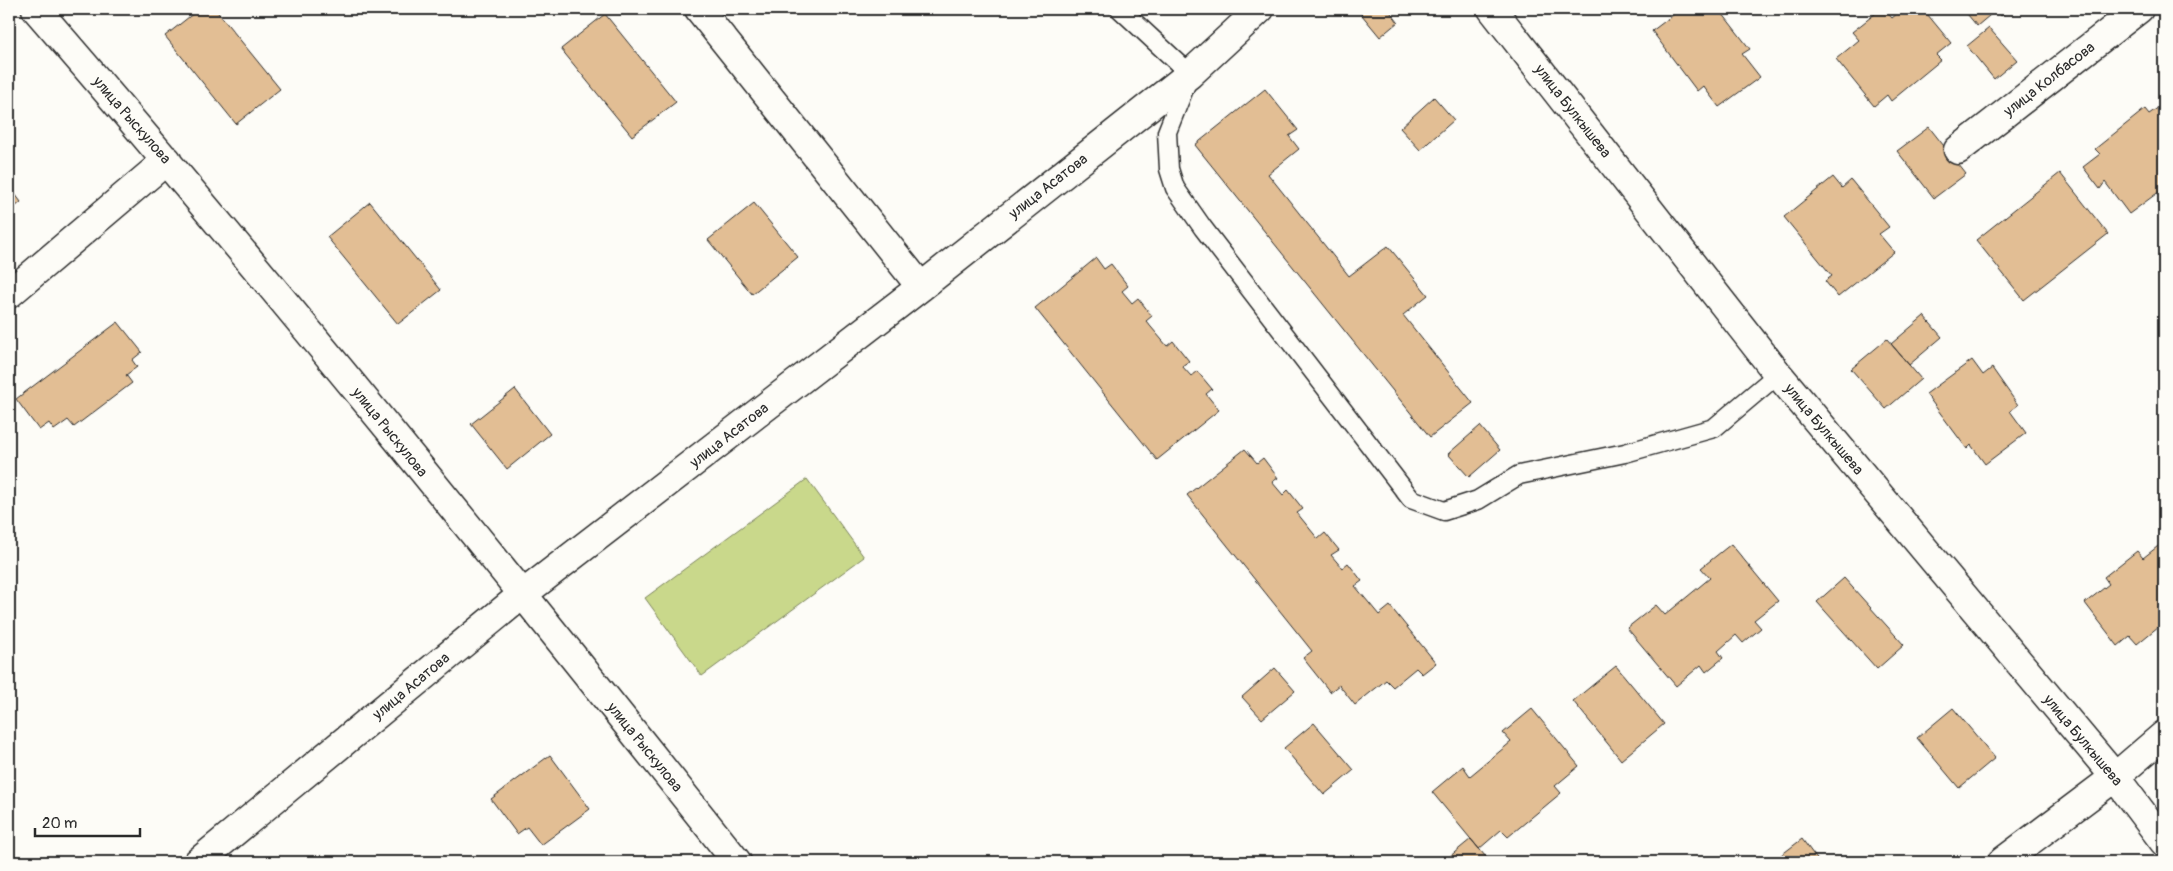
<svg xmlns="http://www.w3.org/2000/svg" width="2173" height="871" font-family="Pangolin,sans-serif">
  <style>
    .green { fill: #c9d88b; stroke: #7a825b }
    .building { fill: #e2be94; stroke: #2b2b2b }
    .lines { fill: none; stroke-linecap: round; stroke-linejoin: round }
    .service-casing { stroke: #2b2b2b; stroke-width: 21 }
    .minor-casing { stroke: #2b2b2b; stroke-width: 31 }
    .service { stroke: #fdfcf7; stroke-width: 18 }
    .minor { stroke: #fdfcf7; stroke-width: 28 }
    .labels { text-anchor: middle; stroke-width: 4.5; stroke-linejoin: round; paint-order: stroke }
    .street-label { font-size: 15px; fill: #2b2b2b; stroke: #fdfcf7 }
  </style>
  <rect width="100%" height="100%" fill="#fdfcf7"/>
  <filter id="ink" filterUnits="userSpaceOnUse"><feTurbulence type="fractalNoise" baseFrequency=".02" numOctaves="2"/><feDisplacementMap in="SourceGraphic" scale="10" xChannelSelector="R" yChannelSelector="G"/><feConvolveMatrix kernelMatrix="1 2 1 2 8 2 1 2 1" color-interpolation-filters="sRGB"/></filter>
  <g filter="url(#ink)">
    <path class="green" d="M807 479 864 557 702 676 645 598Z"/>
    <path class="building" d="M199 9H215L280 89 236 124 165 36Z
      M1357 9H1388L1398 22 1380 37Z
      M1681 9H1708L1711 13 1719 9 1750 49 1742 54 1760 77 1719 107 1703 86 1697 91 1652 31Z
      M1881 9H1884L1892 18 1903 9H1923L1951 43 1936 55 1941 60 1891 101 1887 95 1874 106 1836 59 1859 40 1852 32Z
      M1963 9H2010L2001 16 1996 10 1977 26Z
      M605 14 676 102 632 136 561 49Z
      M1989 28 2017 60 1994 79 1967 46Z
      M1265 89 1298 130 1289 136 1299 149 1268 174 1349 276 1388 246 1428 295 1403 315 1473 403 1430 437 1195 145Z
      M1434 97 1454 120 1420 150 1400 128Z
      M2162 105 2164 108V188L2129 214 2105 182 2100 189 2083 167 2100 154 2095 149 2145 109 2149 114Z
      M1929 127 1966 174 1934 198 1897 151Z
      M2060 173 2108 234 2024 300 1976 240Z
      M1833 177 1842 188 1851 180 1889 227 1879 234 1894 252 1838 297 1825 281 1832 276 1784 217Z
      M9 186 21 202 9 212Z
      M370 202 441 290 398 324 327 237Z
      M754 203 798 257 752 294 708 240Z
      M1096 258 1104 269 1111 264 1128 286 1122 291 1132 303 1138 298 1152 316 1146 321 1167 346 1173 341 1189 361 1182 366 1191 376 1197 371 1212 389 1206 394 1219 410 1157 460 1035 308Z
      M1924 316 1942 337 1909 365 1891 344Z
      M118 322 142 352 132 360 137 367 126 375 132 383 74 427 68 420 54 430 49 423 39 430 16 399Z
      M1887 339 1921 379 1886 409 1851 369Z
      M1972 360 1983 375 1992 368 2018 405 2010 411 2026 433 1985 464 1971 445 1967 449 1926 394Z
      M515 389 550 434 507 469 471 424Z
      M1480 426 1500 450 1469 477 1448 454Z
      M1245 449 1257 463 1263 458 1278 478 1272 482 1283 495 1288 490 1303 509 1297 513 1318 539 1325 533 1339 550 1331 555 1342 568 1348 563 1362 581 1355 586 1379 615 1390 606 1436 663 1422 674 1416 668 1393 687 1386 680 1355 705 1339 685 1330 692 1303 658 1312 651 1187 495Z
      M2162 543 2164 547V622L2137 644 2130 636 2118 646 2085 603 2109 584 2104 577 2137 551 2143 558Z
      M1731 544 1778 601 1754 620 1761 628 1743 643 1736 635 1718 651 1723 658 1706 672 1701 665 1676 686 1627 628 1656 605 1665 615 1710 578 1701 568Z
      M1844 578 1904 645 1877 669 1817 602Z
      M1616 666 1664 724 1621 760 1573 701Z
      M1275 668 1295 691 1262 719 1242 697Z
      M1953 708 1995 758 1959 788 1917 738Z
      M1532 709 1579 766 1555 786 1561 793 1508 837 1501 830 1479 849 1432 792 1463 766 1470 776 1511 742 1503 733Z
      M1314 723 1354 770 1324 795 1284 748Z
      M550 755 590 809 541 845 527 827 517 834 491 799Z
      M1471 839 1490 862H1443Z
      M1802 839 1819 862H1772Z"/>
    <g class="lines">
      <defs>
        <path id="service" d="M1120 9 1190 74 1167 132 1169 169 1175 188 1203 228 1411 499 1444 511 1478 500 1519 475 1625 453 1714 428 1778 374"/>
        <path id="minor" d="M36 9C277 287 508 574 737 862
          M699 9 921 287
          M1492 9 1778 374 2115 777 2164 842
          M1958 150 2139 9
          M9 294 167 160
          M198 862 523 594 921 287 1190 74 1260 9
          M2002 862 2115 777 2164 735"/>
      </defs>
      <use href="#service" class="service-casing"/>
      <use href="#minor" class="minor-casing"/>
      <use href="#service" class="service"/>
      <use href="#minor" class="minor"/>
    </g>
  </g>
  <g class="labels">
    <g class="street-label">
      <text transform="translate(2049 79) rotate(-38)" y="5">улица Колбасова</text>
      <text transform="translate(1573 111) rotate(52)" y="5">улица Булкышева</text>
      <text transform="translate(132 120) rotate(49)" y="5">улица Рыскулова</text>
      <text transform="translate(1048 186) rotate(-38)" y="5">улица Асатова</text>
      <text transform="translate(1824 429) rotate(50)" y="5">улица Булкышева</text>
      <text transform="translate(390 432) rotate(51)" y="5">улица Рыскулова</text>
      <text transform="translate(729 435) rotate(-38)" y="5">улица Асатова</text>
      <text transform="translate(411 686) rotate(-40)" y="5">улица Асатова</text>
      <text transform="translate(2083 740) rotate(50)" y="5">улица Булкышева</text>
      <text transform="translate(645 747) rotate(51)" y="5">улица Рыскулова</text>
    </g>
  </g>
  <rect width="2173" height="871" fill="none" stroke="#fdfcf7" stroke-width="30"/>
  <rect x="15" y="15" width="2143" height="841" fill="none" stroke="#2b2b2b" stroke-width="2" filter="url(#ink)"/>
  <path d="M35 828v8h105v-8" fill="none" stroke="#2b2b2b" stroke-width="2.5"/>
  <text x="42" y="828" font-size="15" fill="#2b2b2b" stroke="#fdfcf7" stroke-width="4" paint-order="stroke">20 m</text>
</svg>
